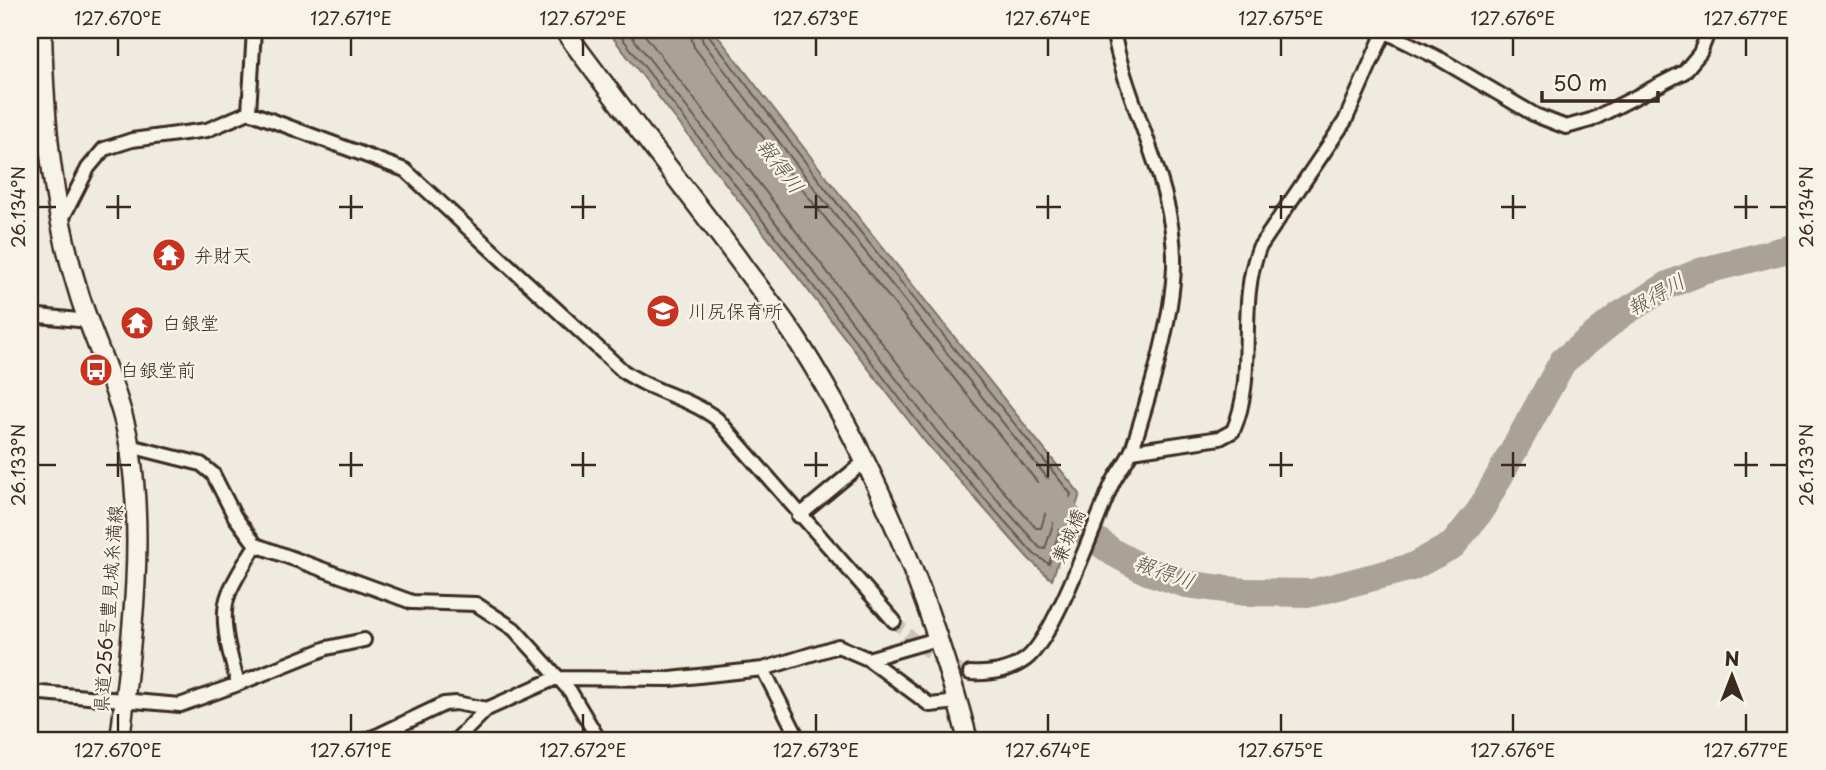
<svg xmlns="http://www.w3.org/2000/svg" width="1826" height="770" font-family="'Playpen Sans','Klee One',sans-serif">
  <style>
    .water { fill: #aaa296; stroke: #7e7266; stroke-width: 2 }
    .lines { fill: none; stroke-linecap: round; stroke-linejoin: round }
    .shore { stroke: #675a4e; stroke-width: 2 }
    .river { stroke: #aaa296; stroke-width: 28 }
    .street-tunnel { stroke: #cbc4b9; stroke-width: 12; stroke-dasharray: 12 6; stroke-linecap: butt }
    .street-casing { stroke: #3b2a1e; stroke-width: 18 }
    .secondary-casing { stroke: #3b2a1e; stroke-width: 23 }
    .street { stroke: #f7f3e8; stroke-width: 12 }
    .secondary { stroke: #f7f3e8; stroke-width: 18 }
    .ticks { fill: none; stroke: #3b2a1e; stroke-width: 2.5 }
    .labels { text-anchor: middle; stroke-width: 5; stroke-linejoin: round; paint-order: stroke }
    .poi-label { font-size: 19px; fill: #3b2a1e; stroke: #f7f3e8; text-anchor: start }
    .street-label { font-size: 19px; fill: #3b2a1e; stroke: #f7f3e8 }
    .water-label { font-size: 21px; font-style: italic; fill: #625448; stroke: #f7f3e8 }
    .neatline { fill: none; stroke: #3b2a1e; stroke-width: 2.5 }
    .ticks-label { font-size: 18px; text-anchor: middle; fill: #3b2a1e }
  </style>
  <rect width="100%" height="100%" fill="#efebe0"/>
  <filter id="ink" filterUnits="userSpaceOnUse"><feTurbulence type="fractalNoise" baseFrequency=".0143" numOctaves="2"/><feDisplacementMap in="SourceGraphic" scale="14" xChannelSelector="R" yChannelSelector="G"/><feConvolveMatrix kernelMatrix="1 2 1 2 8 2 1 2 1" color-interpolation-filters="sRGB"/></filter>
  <g filter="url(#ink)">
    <path class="water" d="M607 30H713L831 183 1080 494 1052 580 1029 559 926 443Z"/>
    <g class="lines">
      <path class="shore" d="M616 30 931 439 1034 554 1049 564 1071 494 825 188 710 37 708 30
        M627 30 938 433 1040 548 1045 549 1062 496 818 193 703 42 699 30
        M641 30 946 426 1036 528H1041L1050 498 810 199 694 47 689 30"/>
      <path class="river" d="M1047 493 1074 524 1114 553 1147 571 1186 584 1245 592 1312 593 1412 567 1453 545 1480 511 1563 361 1620 315 1668 285 1703 271 1796 247"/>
      <path class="street-tunnel" d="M894 621C917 642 938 666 970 673"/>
      <defs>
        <path id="street" d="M1384 31 1440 59 1535 115 1566 127 1591 120 1684 72 1700 53 1709 30
          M249 112 405 170 623 371C652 392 688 397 717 419L894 621
          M249 112 254 30
          M30 120 46 124
          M60 223 88 168 104 149 132 140 207 130 249 112
          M30 315 88 321
          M130 446 201 464 213 474 235 517 256 545 412 602 476 604 514 629 545 663 570 691 599 740
          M1132 451 1220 438 1233 431C1258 374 1236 306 1259 248L1345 121 1385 30
          M799 516 864 462
          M868 659 937 639
          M763 669 799 740
          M970 673C989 674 1010 671 1026 659 1055 637 1095 522 1112 484 1118 471 1129 460 1133 447 1150 392 1172 323 1174 266 1176 183 1127 109 1113 30
          M238 684 327 648 364 640
          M30 692 180 705 238 684C231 657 218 620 229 593 236 576 247 560 256 545
          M381 734 444 704 456 703 487 709
          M366 740 381 734 386 740
          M456 740 487 709 556 678 671 679 763 669 838 646 868 659 930 705 958 702"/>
        <path id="secondary" d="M42 30C44 121 52 210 80 297 96 348 122 396 130 449 145 544 131 645 120 740
          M564 30C622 110 684 186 743 266 761 291 782 316 799 343 875 463 932 602 968 740"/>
      </defs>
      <use href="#street" class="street-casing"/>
      <use href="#secondary" class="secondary-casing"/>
      <use href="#street" class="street"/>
      <use href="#secondary" class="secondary"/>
    </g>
  </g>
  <path class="ticks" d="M118 38V56M351 38V56M583 38V56M816 38V56M1048 38V56M1281 38V56M1513 38V56M1746 38V56M118 195V219M351 195V219M583 195V219M816 195V219M1048 195V219M1281 195V219M1513 195V219M1746 195V219M38 207H56M106 207H131M339 207H363M571 207H596M804 207H828M1036 207H1061M1269 207H1293M1501 207H1526M1734 207H1758M1770 207H1787M118 452V477M351 452V477M583 452V477M816 452V477M1048 452V477M1281 452V477M1513 452V477M1746 452V477M38 465H56M106 465H131M339 465H363M571 465H596M804 465H828M1036 465H1061M1269 465H1293M1501 465H1526M1734 465H1758M1770 465H1787M118 714V732M351 714V732M583 714V732M816 714V732M1048 714V732M1281 714V732M1513 714V732M1746 714V732"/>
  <defs>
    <symbol id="temple-disc" viewBox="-11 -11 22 22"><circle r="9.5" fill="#c8321e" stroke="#f7f3e8"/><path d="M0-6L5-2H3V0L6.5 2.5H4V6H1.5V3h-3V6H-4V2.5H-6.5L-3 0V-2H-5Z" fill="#fff"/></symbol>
    <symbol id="school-disc" viewBox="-11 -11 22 22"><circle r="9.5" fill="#c8321e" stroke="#f7f3e8"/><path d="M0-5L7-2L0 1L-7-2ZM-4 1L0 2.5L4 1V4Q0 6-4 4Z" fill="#fff"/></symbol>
    <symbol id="bus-disc" viewBox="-11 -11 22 22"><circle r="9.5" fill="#c8321e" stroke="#f7f3e8"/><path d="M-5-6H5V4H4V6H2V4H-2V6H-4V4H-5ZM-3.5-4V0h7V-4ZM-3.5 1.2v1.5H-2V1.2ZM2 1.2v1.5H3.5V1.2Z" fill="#fff"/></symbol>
  </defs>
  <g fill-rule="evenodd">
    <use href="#temple-disc" x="150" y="236" width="38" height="38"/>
    <use href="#school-disc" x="644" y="292" width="38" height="38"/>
    <use href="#temple-disc" x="118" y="304" width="38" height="38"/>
    <use href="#bus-disc" x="77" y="351" width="38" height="38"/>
  </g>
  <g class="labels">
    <g class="poi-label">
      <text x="194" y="262">弁財天</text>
      <text x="688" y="318">川尻保育所</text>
      <text x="162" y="330">白銀堂</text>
      <text x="120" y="377">白銀堂前</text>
    </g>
    <g class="street-label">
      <text transform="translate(1068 536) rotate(-67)" y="7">兼城橋</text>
      <text transform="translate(108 609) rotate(-86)" y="7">県道256号豊見城糸満線</text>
    </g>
    <g class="water-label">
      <text transform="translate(780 166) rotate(53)" y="7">報得川</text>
      <text transform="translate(1656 295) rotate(-29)" y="7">報得川</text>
      <text transform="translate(1164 572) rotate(20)" y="7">報得川</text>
    </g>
  </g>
  <rect width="1826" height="770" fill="none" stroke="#f7f3e8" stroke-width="77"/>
  <g transform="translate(1732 676)" stroke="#f7f3e8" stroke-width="5" paint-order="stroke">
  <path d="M0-5L12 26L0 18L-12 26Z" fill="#3b2a1e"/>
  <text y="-10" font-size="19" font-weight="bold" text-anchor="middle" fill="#3b2a1e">N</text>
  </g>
  <path d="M1542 91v10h116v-10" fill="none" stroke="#3b2a1e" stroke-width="3.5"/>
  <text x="1553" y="91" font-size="21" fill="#3b2a1e" stroke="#f7f3e8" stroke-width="5" paint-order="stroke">50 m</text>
  <rect x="38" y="38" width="1749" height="694" class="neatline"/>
  <g class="ticks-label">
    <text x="118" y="25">127.670°E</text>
    <text x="351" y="25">127.671°E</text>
    <text x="583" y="25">127.672°E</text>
    <text x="816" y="25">127.673°E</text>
    <text x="1048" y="25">127.674°E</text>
    <text x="1281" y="25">127.675°E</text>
    <text x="1513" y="25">127.676°E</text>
    <text x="1746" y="25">127.677°E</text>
    <text transform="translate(19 207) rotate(-90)" y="6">26.134°N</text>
    <text transform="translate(1807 207) rotate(-90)" y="6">26.134°N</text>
    <text transform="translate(19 465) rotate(-90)" y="6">26.133°N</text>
    <text transform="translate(1807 465) rotate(-90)" y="6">26.133°N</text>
    <text x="118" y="757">127.670°E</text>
    <text x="351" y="757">127.671°E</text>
    <text x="583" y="757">127.672°E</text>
    <text x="816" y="757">127.673°E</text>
    <text x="1048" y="757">127.674°E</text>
    <text x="1281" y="757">127.675°E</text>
    <text x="1513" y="757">127.676°E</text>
    <text x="1746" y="757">127.677°E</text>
  </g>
</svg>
